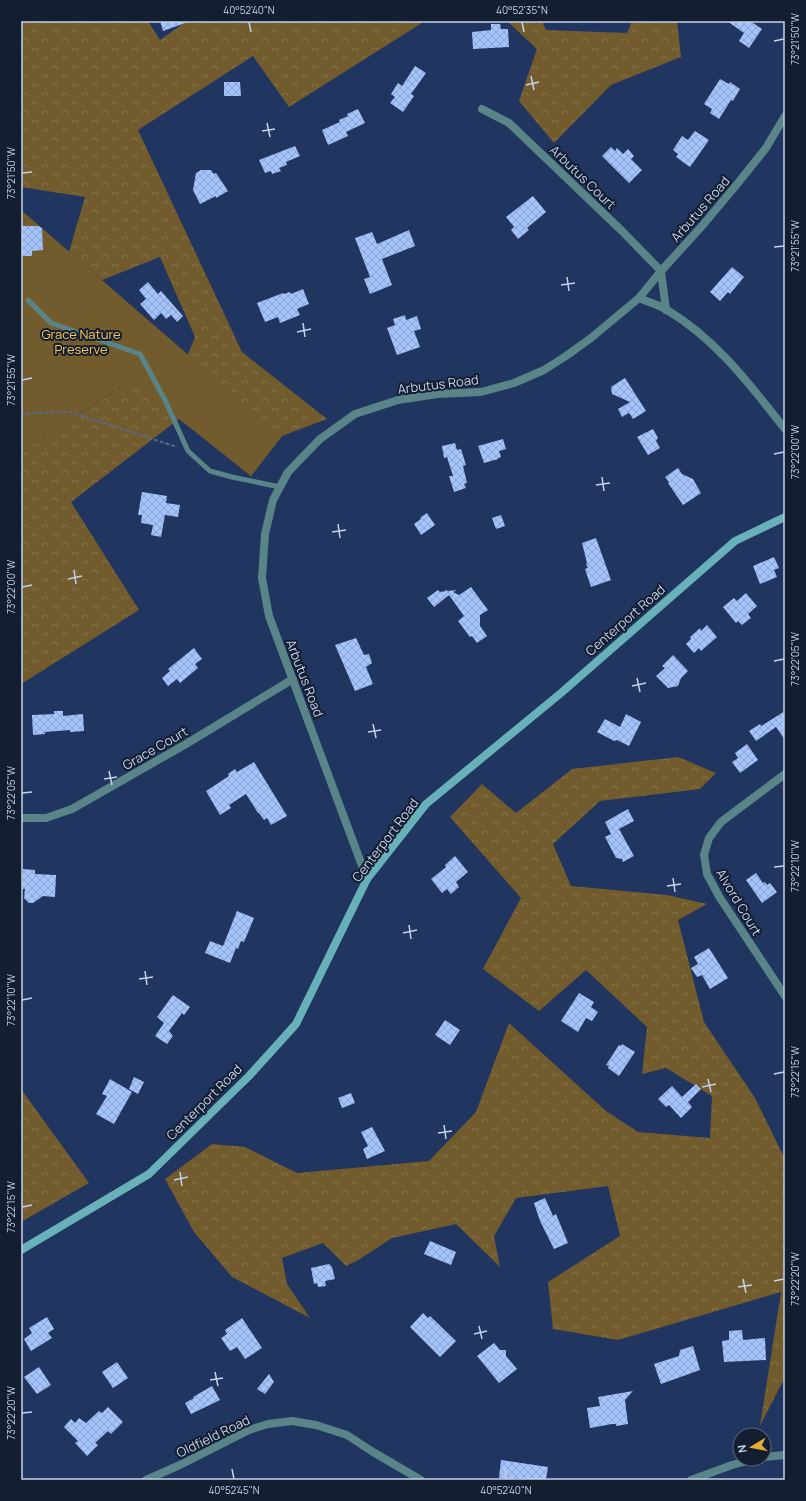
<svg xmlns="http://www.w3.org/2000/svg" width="806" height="1501" font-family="Manrope,sans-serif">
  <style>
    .forest { fill: url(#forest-crowns) }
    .park { fill: #725b2c }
    .building { fill: url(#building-cross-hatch) }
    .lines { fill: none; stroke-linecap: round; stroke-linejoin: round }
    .path { stroke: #57698e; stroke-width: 2; stroke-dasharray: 4 2; stroke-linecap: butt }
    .lane { stroke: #598589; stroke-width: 5 }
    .street { stroke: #598589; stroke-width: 8 }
    .secondary { stroke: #68b1b8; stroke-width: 8 }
    .ticks { fill: none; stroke: #c4d2ec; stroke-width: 1.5 }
    .labels { text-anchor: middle; stroke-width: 4; stroke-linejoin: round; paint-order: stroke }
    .street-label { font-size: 13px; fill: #c4d2ec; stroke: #141e31 }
    .park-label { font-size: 13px; fill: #fbc659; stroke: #141e31 }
    .neatline { fill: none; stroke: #c4d2ec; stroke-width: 1.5 }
    .ticks-label { font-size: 10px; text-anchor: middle; fill: #c4d2ec }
  </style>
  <defs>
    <pattern id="forest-crowns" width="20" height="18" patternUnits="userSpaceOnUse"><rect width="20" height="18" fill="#725b2c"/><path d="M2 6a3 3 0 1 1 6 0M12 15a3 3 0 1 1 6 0" fill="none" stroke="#84724b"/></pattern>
    <pattern id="building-cross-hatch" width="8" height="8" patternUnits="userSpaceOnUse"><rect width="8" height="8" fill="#a5c3fb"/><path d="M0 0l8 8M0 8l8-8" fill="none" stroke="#8aa2ce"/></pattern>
  </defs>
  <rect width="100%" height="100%" fill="#20355f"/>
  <path class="forest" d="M21 21H148L160 40 187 21H425L289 107 253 56 138 130 242 352 327 419 282 436 251 476 179 419 71 502 139 610 21 684V403L46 436 131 380 188 354 195 337 160 257 102 280 69 252 85 197 21 187Z
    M507 21H542L546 30 627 33 632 21H677L681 57 611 85 554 143 519 101 537 49Z
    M678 757 716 773 700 789 600 801 553 844 571 886 667 895 707 904 678 920 704 1022 755 1098 785 1159V1377L760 1426 781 1292 618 1340 553 1329 548 1282 620 1236 608 1186 516 1198 494 1236 500 1267 456 1224 392 1238 360 1259 346 1266 323 1243 282 1258 287 1284 310 1318 232 1277 194 1232 165 1179 212 1144 245 1147 297 1173 429 1161 476 1112 509 1023 606 1111 638 1132 710 1138 712 1096 666 1068 642 1074 647 1027 586 970 539 1011 483 969 521 898 450 817 482 784 516 813 572 769Z
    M21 1089 89 1183 21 1222Z"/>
  <path class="park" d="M21 210 282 436 251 476 131 380 21 453Z"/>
  <path class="building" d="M160 21H188V22L163 31Z
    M727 21H750L762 29 749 48 739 41 744 33Z
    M491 24H500L501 29H508L509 47 473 49 472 32 491 30Z
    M415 66 426 73 411 94 414 96 403 112 390 103 395 97 391 94 398 83 402 86Z
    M720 79 729 84 730 82 740 89 733 101 731 100 719 119 710 113 712 109 704 104Z
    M224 82H240L241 96H224Z
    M358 109 365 123 346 132 348 136 328 145 322 130 340 122 339 120 348 116 347 114Z
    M695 131 709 140 690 167 676 157 678 154 673 150 682 136 688 140Z
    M295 146 300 156 286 162 287 165 279 168 281 171 272 174 271 171 265 173 259 160Z
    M611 147 615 151 617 148 623 154 628 149 634 156 631 159 642 170 629 183 602 156Z
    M201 170H211L214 174 216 173 228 191 216 198V196L200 204 193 190 196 173Z
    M533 196 546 212 527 228 529 230 518 239 511 230 514 227 506 217Z
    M22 226H38L42 228 43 250 32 251V256H21Z
    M409 230 415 246 382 259 392 285 370 294 364 279 370 277 355 238 372 232 377 244Z
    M732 267 744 277 730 294 728 292 720 301 710 292Z
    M148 282 158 294 161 291 183 316 177 322 171 315 166 319 161 313 154 320 140 304 146 299 139 290Z
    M303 289 309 304 297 309 300 315 280 323 278 317 265 322 257 303 283 293 284 294 290 292 291 294Z
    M405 315 406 320 417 316 421 329 414 331 420 347 397 355 387 328 395 325 393 319Z
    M625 378 646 411 633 419 629 413 622 417 618 409 630 402 612 394 611 387Z
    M653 429 658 438 656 441 660 448 648 455 637 437Z
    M503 439 506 449 499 451 501 457 498 458V459L484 463 478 446Z
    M455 443 457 450 461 449 466 465 463 466 467 483 464 484 466 488 454 492 449 476H453L447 457 444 458 442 446Z
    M678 468 682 474 693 479 701 493 683 505 668 483 669 482 665 477Z
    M142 492 167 496 166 503 180 505 178 517 165 515 161 537 151 535 153 525 141 523 142 515H138Z
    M427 513 435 525 421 535 414 524 421 519 420 518Z
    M501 515 505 526 496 529 492 518Z
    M596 538 611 580 591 587 585 569 588 568 586 564 587 563 582 543Z
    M774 557 779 568 774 570 777 577 760 584 753 566Z
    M471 587 488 610 480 615V626L487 636 477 643 472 636 470 637 458 621 464 616 449 595 434 607 427 598 438 590 440 592 446 591 445 589 448 591 457 590 453 592 459 595Z
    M746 593 757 606 748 614 751 618 742 625 738 621 736 623 723 607 734 598 737 601Z
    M707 625 717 637 701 651 699 648 694 653 686 644 691 639 690 637 700 628 701 631Z
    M356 638 364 655 369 654 372 663 366 667 373 684 355 691 335 645Z
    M194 648 202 659 195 664 198 668 180 683 177 679 168 686 162 678 170 671 168 669Z
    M673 655 688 671 681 678 678 686 668 688 656 676 665 668 662 666Z
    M54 711H63V716L83 714 84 731 70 732V730L45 732V734L33 735 32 715 54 714Z
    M785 711V740L776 727 756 741 749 731 760 724 761 726Z
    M626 714 641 722 629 746 617 740 614 741 597 732 605 719 620 727Z
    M747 744 758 760 740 773 732 762 738 758 735 753Z
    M254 762 287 816 271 825 267 818 264 820 259 813H258L246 794 229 805 231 808 220 815 206 791 229 776 228 774 235 769 237 772Z
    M628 809 634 821 619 829 634 856 623 862 622 859 616 858 605 837 611 834 605 822Z
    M455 856 468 872 456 882 459 887 451 894 447 889 442 893 431 879 446 867 445 865Z
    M23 869 35 870V874L56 875 55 897 43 896 33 903H29L24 898 25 889H22Z
    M756 873 763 883 765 882 767 885 770 883 777 892 762 903 746 880Z
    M237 911 254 918 244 942 241 941 238 949 236 948 230 963 205 953 210 941 223 946Z
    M709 948 728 978 710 989 702 975 697 977 691 968 698 964 694 957Z
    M579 993 594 1002 591 1007 598 1012 592 1021 586 1018 578 1032 561 1021Z
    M173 995 190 1007 184 1015 182 1013 169 1031 173 1036 167 1044 155 1036 164 1023 157 1017Z
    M445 1020 460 1030 450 1045 435 1035Z
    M622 1044 635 1052 619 1076 608 1068 609 1066 606 1065 619 1045 621 1046Z
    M134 1077 144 1082 138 1094 129 1089Z
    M110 1079 132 1092 114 1124 96 1114 107 1096 102 1094Z
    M696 1084 701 1089 688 1102 692 1107 681 1118 669 1105 666 1107 658 1099 672 1086 682 1097Z
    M351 1093 355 1103 342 1108 338 1098Z
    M372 1127 385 1151 367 1159 363 1149 368 1146 361 1132Z
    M545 1198 553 1216 556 1214 568 1243 554 1249 540 1221 534 1203Z
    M430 1241 456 1252 451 1265 424 1254Z
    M329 1264 332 1267 335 1279 325 1281 326 1286 318 1287 317 1283 314 1284 311 1268Z
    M423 1313 428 1318 430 1316 456 1341 440 1357 410 1327Z
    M47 1317 54 1329 48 1333 52 1338 31 1351 24 1339 32 1333 29 1328Z
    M242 1318 262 1348 245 1359 237 1347 230 1351 221 1338 227 1334 225 1330Z
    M742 1330 743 1340 765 1338 766 1360 724 1362 722 1341 729 1340V1331Z
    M494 1343 500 1350H506V1356L517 1369 499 1383 477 1356Z
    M693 1346 700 1370 661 1384 654 1364 679 1356 680 1350Z
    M117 1362 128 1378 113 1388 102 1372Z
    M39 1367 51 1385 37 1394 24 1377Z
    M269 1374 274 1382 265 1394 257 1389Z
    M212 1386 220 1400 191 1414 185 1403 194 1398 193 1397Z
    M633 1391 625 1400 628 1424 616 1426V1424H612L590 1428 587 1408 600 1406 598 1397Z
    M108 1407 123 1422 111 1434 108 1431 95 1443 98 1445 87 1456 75 1443 78 1441 64 1427 71 1419 75 1423 79 1418 86 1423 99 1411 102 1413Z
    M501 1460 548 1467 546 1480H531L515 1478 514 1480H513L499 1478Z"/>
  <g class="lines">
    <path class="path" d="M21 416 28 413 70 412 177 447"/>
    <path class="lane" d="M28 300 51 323 140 354 165 400 188 451 210 471 232 477 280 487"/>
    <path class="street" d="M482 109 509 123 622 231 661 271 666 310
      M639 298C648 302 659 305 667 310 716 339 751 386 785 429
      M785 774 721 822 709 838 704 855 707 874 720 898 785 996
      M21 818H46L72 809 186 744 293 679
      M367 879 269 616 262 578 265 534 273 500 288 472 320 439 355 414 398 400 437 394 481 392 514 383 544 370 566 356 591 338 639 298 661 271 702 226 738 183 766 148 785 116
      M764 1457 785 1455
      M146 1480 182 1464 249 1430 268 1424 292 1421 316 1425 347 1435 373 1452 421 1480
      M691 1480 732 1465 755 1459"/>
    <path class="secondary" d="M21 1250 149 1174 249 1076 296 1024 367 879 426 804 561 693 735 541 785 517"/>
  </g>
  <path class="ticks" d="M249 22 251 32M522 22 524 32M774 41 784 39M531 76 534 90M526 85 539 82M267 123 270 137M262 131 275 129M22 173 32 172M774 247 784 246M567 277 569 291M561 285 575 283M303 323 305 337M297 332 311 329M22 380 32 378M774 454 784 452M602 477 604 491M596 485 610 483M338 524 340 538M332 532 346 530M74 570 76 584M68 579 82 576M22 587 32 585M774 661 784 659M637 678 640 692M632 686 646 683M373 724 376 738M368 732 381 730M109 771 112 785M104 779 117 777M22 793 32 792M774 867 784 866M673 878 675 892M667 886 681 884M409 925 411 939M403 933 417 930M145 971 147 985M139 979 153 977M22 1000 32 998M774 1074 784 1072M708 1079 711 1092M702 1087 716 1084M444 1125 446 1139M438 1133 452 1131M180 1172 182 1186M174 1180 188 1177M22 1207 32 1205M743 1279 746 1293M774 1281 784 1279M738 1287 752 1285M479 1326 482 1339M474 1334 487 1331M215 1372 218 1386M210 1380 223 1378M22 1413 32 1412M232 1469 234 1479M505 1469 506 1479"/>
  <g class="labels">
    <g class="street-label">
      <text transform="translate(583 177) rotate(44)" y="5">Arbutus Court</text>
      <text transform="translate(700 209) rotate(-49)" y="5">Arbutus Road</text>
      <text transform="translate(438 384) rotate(-7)" y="5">Arbutus Road</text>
      <text transform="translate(625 620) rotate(-41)" y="5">Centerport Road</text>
      <text transform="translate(305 678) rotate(69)" y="5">Arbutus Road</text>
      <text transform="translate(155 748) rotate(-30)" y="5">Grace Court</text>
      <text transform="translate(385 840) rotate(-53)" y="5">Centerport Road</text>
      <text transform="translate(739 902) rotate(59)" y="5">Alvord Court</text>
      <text transform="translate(204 1102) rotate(-45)" y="5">Centerport Road</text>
      <text transform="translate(213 1436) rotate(-26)" y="5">Oldfield Road</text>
    </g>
    <g class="park-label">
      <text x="81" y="339">Grace Nature<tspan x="81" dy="15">Preserve</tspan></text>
    </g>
  </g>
  <rect width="806" height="1501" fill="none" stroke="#141e31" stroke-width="44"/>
  <g transform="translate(752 1447) rotate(260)"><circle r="19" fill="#141e31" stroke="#5a667c"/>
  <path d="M0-3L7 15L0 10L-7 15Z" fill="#e4ae35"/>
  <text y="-6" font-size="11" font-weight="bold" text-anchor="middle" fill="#c4d2ec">N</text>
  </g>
  <rect x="22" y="22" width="762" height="1457" class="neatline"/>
  <g class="ticks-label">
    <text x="249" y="14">40°52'40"N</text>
    <text x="522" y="14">40°52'35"N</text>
    <text transform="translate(795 39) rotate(-90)" y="4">73°21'50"W</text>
    <text transform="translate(11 173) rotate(-90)" y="4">73°21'50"W</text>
    <text transform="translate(795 246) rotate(-90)" y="4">73°21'55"W</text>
    <text transform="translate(11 380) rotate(-90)" y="4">73°21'55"W</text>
    <text transform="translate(795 452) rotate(-90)" y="4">73°22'00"W</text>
    <text transform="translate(11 587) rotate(-90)" y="4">73°22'00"W</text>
    <text transform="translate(795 659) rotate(-90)" y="4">73°22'05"W</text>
    <text transform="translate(11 793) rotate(-90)" y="4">73°22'05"W</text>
    <text transform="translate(795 866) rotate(-90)" y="4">73°22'10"W</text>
    <text transform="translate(11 1000) rotate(-90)" y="4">73°22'10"W</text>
    <text transform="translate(795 1072) rotate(-90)" y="4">73°22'15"W</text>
    <text transform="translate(11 1207) rotate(-90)" y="4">73°22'15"W</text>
    <text transform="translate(795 1279) rotate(-90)" y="4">73°22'20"W</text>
    <text transform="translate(11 1413) rotate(-90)" y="4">73°22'20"W</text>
    <text x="234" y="1494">40°52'45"N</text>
    <text x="506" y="1494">40°52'40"N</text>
  </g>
</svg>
